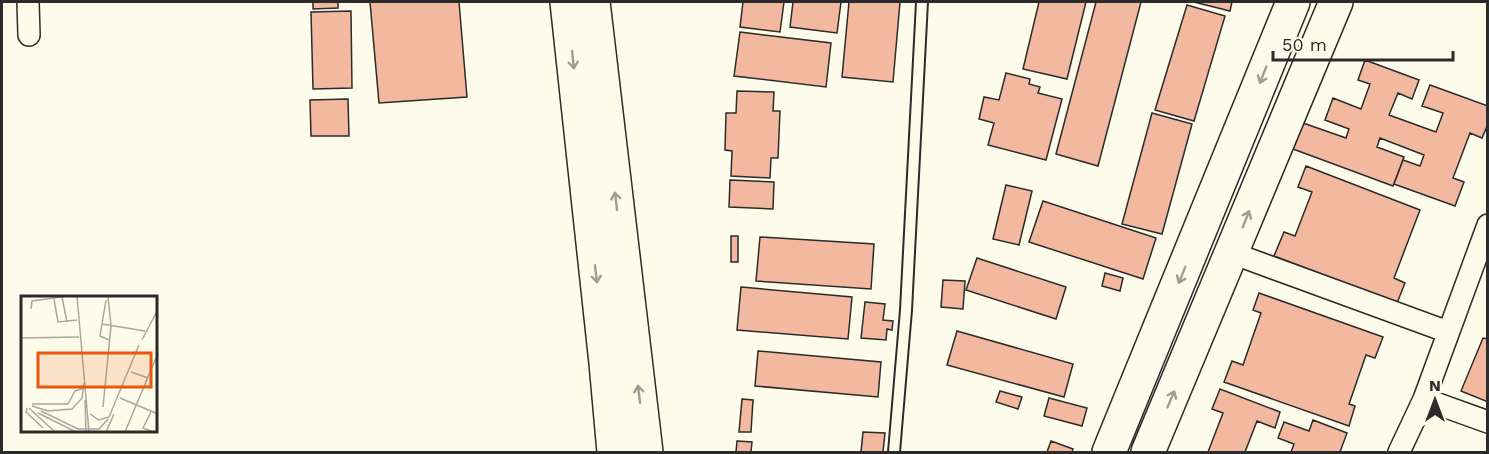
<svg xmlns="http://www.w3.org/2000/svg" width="1489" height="454" font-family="'Work Sans',sans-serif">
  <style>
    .building { fill: #f2b8a0; stroke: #2b2b2b; stroke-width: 1.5 }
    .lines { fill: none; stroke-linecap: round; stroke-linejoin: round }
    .service-casing { stroke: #2b2b2b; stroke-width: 14 }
    .minor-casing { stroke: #2b2b2b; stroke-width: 24 }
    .primary-casing { stroke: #2b2b2b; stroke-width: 36 }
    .trunk-casing { stroke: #2b2b2b; stroke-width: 36 }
    .service { stroke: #fdfbea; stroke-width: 10 }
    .minor { stroke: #fdfbea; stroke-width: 21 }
    .primary { stroke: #fdfbea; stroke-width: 33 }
    .trunk { stroke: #fdfbea; stroke-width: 33 }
    .oneway { stroke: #9e9d94 }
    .inset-road { fill: none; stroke: #a9a89e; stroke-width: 1.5 }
    .view { fill: #e8590c; fill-opacity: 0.15; stroke: #e8590c; stroke-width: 3 }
    .inset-edge { fill: none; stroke: #2b2b2b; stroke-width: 3 }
  </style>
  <rect width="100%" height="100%" fill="#fdfbea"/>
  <path class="building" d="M313 2H338V8L313 9Z
    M370 2H459L467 97 379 103Z
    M743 2H784L780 32 740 27Z
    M793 2H841L837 33 790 27Z
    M849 2H900L893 82 842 77Z
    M1039 2H1086L1067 79 1023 69Z
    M1096 2H1141L1098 166 1056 154Z
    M1194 2H1232L1230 11Z
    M1187 5 1225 16 1194 121 1155 110Z
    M351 11 352 88 313 89 311 12Z
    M740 32 831 43 826 87 734 76Z
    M1365 60 1419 80 1412 99 1398 93 1389 115 1436 132 1443 113 1422 106 1430 85 1488 106V124L1482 138 1470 133 1453 178 1464 182 1455 206 1394 184 1403 160 1420 166 1424 155 1380 138 1377 147 1404 157 1393 186 1293 149 1303 123 1346 138 1349 129 1325 120 1333 98 1361 109 1370 84 1358 80Z
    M1006 73 1030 79 1029 84 1040 87 1038 93 1062 99 1046 160 988 145 994 123 979 119 984 97 999 100Z
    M737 91 774 92 773 111H780L778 158H771L770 178 731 176 732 151 725 150 726 113H736Z
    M348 99 349 136H311L310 100Z
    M1152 113 1192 124 1162 234 1122 224Z
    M1306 166 1420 210 1394 278 1405 283 1397 303 1274 256 1284 232 1295 236 1312 192 1298 187Z
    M730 180 774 182 773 209 729 207Z
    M1006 185 1032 191 1019 245 993 239Z
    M1043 201 1156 238 1143 279 1029 242Z
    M731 236H738V262H731Z
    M760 237 874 244 871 289 756 281Z
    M977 258 1066 287 1056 319 966 290Z
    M1105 273 1123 278 1120 291 1102 286Z
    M943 280 965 281 963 309 941 307Z
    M741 287 852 297 848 339 737 330Z
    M1259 293 1383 337 1375 358 1366 355 1349 404 1355 406 1349 426 1224 382 1232 361 1243 365 1261 313 1253 310Z
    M865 302 885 304 883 320 893 321 892 330 887 329 886 340 861 338Z
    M957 331 1073 364 1064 397 947 365Z
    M1483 338 1488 339V402L1461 391Z
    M758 351 881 362 878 397 755 386Z
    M1220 389 1280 412 1275 428 1257 421 1245 452H1208L1223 413 1212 409Z
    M1000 391 1022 397 1018 409 996 402Z
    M1049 398 1087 408 1082 426 1044 416Z
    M742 399 753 400 751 432H739Z
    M1313 420 1347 433 1340 452H1291L1294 444 1278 438 1284 422 1309 431Z
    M863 432 885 433 883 452H861Z
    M737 441 752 442 751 452H736Z
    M1051 441 1073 449 1072 452H1047Z"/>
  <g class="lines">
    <defs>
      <path id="service" d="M894 452 906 310 922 2"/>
      <path id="minor" d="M28 2 29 35
        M1232 253 1448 332
        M1424 399 1488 422
        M1399 452 1424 399 1488 225"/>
      <path id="primary" d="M567 2 606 363 614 452
        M593 2 646 452"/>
      <path id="trunk" d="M1109 452 1293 2
        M1148 452 1336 2"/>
    </defs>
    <use href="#service" class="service-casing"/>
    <use href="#minor" class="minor-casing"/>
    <use href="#primary" class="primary-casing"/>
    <use href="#trunk" class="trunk-casing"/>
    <use href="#service" class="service"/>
    <use href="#minor" class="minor"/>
    <use href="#primary" class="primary"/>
    <use href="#trunk" class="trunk"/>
  </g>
  <defs><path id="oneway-shaft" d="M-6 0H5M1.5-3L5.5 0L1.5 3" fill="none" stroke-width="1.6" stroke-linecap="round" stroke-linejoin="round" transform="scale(1.5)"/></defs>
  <g class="oneway">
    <use href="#oneway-shaft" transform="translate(573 60) rotate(84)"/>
    <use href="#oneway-shaft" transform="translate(1263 75) rotate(112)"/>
    <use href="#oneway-shaft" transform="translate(616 201) rotate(-97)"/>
    <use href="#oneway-shaft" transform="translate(1246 219) rotate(-68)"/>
    <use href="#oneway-shaft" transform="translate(596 274) rotate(83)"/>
    <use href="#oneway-shaft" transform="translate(1182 275) rotate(112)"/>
    <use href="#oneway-shaft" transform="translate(639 394) rotate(-97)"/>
    <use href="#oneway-shaft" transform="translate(1171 399) rotate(-67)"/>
  </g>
  <g transform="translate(21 296)">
    <rect width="136" height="136" fill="#fdfbea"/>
    <path class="inset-road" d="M56 0 68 136M41 1 46 26M33 3 37 26 56 24M85 4 79 40 88 44M10 13 11 5 47 0M81 28 124 35M0 42 58 41M121 44 137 13M110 76 127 82M99 102 137 118M64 104 65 136M11 108H47L54 95 63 92M11 110 27 115 51 113 61 102 63 87M82 111 90 30 87 0M6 112 5 116 22 132M8 112 34 136M20 115 57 133H78L87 123M130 116 122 132 133 136M17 117 55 136M69 118 78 124 88 121 118 49M85 136 93 118M104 136 137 57"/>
    <path class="view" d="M17 57H130V91H17Z"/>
    <rect width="136" height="136" class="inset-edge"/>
  </g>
  <rect width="1489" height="454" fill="none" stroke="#2b2b2b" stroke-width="6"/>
  <g transform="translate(1435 400)" stroke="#fdfbea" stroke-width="4.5" paint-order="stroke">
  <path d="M0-4.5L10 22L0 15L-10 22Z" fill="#2b2b2b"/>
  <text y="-9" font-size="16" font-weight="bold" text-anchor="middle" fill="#2b2b2b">N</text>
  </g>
  <path d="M1273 51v9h180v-9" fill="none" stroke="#2b2b2b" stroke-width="3"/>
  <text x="1282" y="51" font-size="18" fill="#2b2b2b" stroke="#fdfbea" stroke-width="4.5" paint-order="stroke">50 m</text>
</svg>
